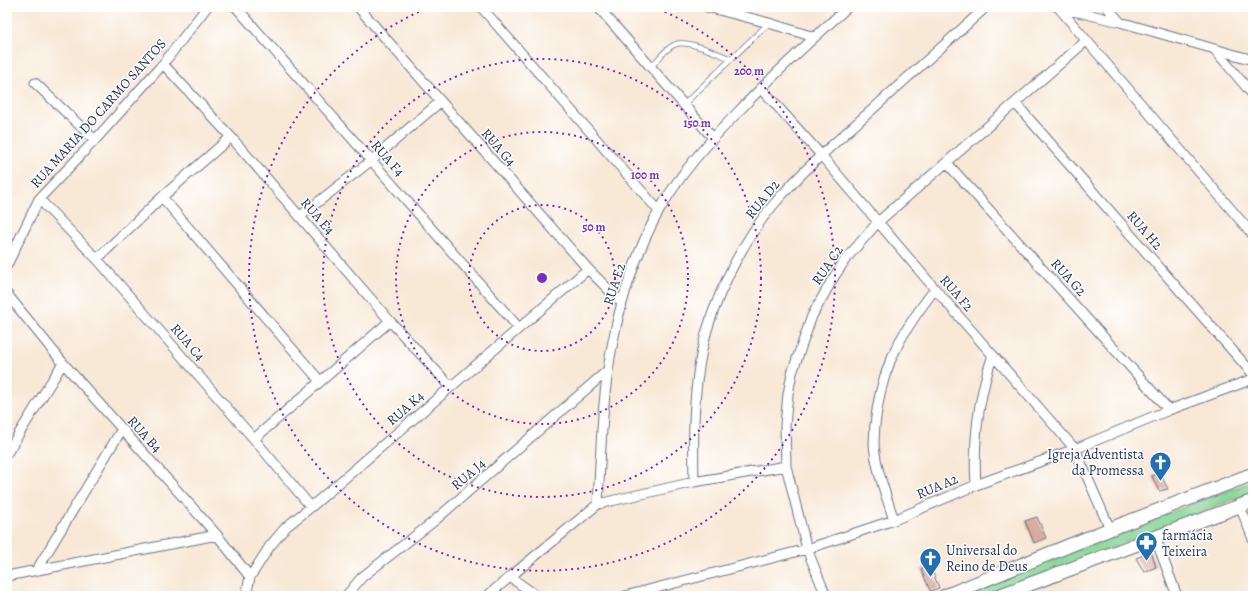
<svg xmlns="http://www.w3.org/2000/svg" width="1260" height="603" font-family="Alegreya,serif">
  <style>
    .green { fill: #8ad795; stroke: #52837a }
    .building { fill: #d5a597 }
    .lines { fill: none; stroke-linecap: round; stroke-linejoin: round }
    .lane-casing { stroke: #687088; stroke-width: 6 }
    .street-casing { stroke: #687088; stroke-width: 11 }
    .secondary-casing { stroke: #687088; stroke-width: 15 }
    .lane { stroke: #fff; stroke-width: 4.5 }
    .street { stroke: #fff; stroke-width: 9 }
    .secondary { stroke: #fff; stroke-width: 13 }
    .ring { fill: none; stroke: #7b2cbf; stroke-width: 2; stroke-dasharray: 2 4 }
    .labels { text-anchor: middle; stroke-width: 3; stroke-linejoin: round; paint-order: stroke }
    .street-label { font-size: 14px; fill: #1b2f5e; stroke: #fff }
    .poi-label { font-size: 14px; fill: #1b2f5e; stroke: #fff; text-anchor: start }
    .centre { fill: #7b2cbf; stroke: #fff; stroke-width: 2 }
    .ring-label { font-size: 12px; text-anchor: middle; font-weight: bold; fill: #7b2cbf; stroke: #fff; stroke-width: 3; stroke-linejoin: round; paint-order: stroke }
  </style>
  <rect width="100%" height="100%" fill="#fff"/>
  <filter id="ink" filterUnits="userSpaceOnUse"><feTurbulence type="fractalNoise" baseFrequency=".025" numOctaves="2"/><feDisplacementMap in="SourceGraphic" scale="8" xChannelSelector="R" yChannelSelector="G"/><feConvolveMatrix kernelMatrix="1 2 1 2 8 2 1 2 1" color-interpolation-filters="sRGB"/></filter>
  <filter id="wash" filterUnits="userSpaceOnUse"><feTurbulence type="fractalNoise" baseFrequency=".012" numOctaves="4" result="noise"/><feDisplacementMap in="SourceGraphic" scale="16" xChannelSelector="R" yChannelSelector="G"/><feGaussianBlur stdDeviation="0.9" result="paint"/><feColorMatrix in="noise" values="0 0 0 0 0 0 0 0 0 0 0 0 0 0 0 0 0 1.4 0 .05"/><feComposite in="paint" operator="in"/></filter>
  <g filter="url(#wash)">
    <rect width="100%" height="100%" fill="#f8e8d6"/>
    <path class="green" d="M1253 481V492L1117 546 986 596H963L1137 525Z"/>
    <g id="blocks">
      <path class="building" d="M1160 473 1168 489 1159 491 1152 476Z
        M1037 517 1046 538 1034 543 1025 521Z
        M1151 552 1156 567 1144 572 1136 558Z
        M930 565 939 588 930 591 921 569Z"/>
    </g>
  </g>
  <g filter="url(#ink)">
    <use href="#blocks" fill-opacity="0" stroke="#687088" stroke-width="1"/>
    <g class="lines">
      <defs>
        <path id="lane" d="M651 67C658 60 665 49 674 45 685 38 719 54 731 59
          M684 104 769 23"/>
        <path id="street" d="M236 7 519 328
          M358 7 588 269 622 303
          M481 7 659 211
          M598 7 713 138
          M707 7 769 23 814 37
          M1057 7 1120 22 1253 60
          M1058 7 1253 235
          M1107 7 1120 22
          M1215 50 1253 95
          M163 64 231 137 390 321 451 387
          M35 83 95 140
          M761 88 821 155 935 289 1075 449 1110 529
          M1016 104 1253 374
          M947 163 1169 410
          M162 197 320 381
          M39 199 97 259 254 439 311 507
          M300 216 372 160 440 102
          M97 259 162 197 231 137
          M7 265 39 199 95 140 163 64 207 7
          M7 294 63 363 217 535 250 577 246 596
          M254 439 390 321
          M7 453 63 363
          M694 482C693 438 693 394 702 350 712 302 742 241 774 204 804 169 839 139 874 108 911 74 949 41 986 7
          M976 485C973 439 978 398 993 355
          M598 504 694 482 786 466
          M1240 506 1253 539
          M894 520C886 495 876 470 874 444 874 433 875 421 877 410 884 361 905 328 935 289
          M1155 537 1177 596
          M36 571 122 429
          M7 576 217 535
          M250 577 270 546 286 527 311 507 588 269
          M510 577 537 596
          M346 596 362 577 433 522 607 371
          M487 596 598 504C601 449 602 395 613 341 621 299 638 248 659 211 680 173 709 142 738 112 773 75 810 41 848 7
          M625 596 807 549 894 520 976 485 1075 449 1169 410 1253 379
          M826 596 807 549 786 466 785 425 788 394 792 373 812 316 832 280 845 260 878 222 1086 41"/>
        <path id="secondary" d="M945 596 1110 529 1253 474
          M998 596 1253 501"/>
      </defs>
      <use href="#lane" class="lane-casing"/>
      <use href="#street" class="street-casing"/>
      <use href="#secondary" class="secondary-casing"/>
      <use href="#lane" class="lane"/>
      <use href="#street" class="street"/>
      <use href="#secondary" class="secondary"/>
    </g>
  </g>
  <g class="ring">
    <circle cx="542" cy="278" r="73"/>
    <circle cx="542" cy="278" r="146"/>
    <circle cx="542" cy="278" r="219"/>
    <path d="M654 7A293 293 0 1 1 430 7"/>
  </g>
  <defs>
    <symbol id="church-pin" viewBox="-11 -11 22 30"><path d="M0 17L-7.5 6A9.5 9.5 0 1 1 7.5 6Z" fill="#1f6fb2" stroke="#fff"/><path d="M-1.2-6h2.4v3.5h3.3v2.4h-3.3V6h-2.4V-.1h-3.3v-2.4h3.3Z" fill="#fff"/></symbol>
    <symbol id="pharmacy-pin" viewBox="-11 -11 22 30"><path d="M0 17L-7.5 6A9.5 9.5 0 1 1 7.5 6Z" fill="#1f6fb2" stroke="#fff"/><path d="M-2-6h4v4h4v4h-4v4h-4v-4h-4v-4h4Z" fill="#fff"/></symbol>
  </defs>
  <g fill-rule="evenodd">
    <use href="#church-pin" x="1148" y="450" width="25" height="34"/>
    <use href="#pharmacy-pin" x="1134" y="530" width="25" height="34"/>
    <use href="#church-pin" x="918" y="546" width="25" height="34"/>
  </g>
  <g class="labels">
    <g class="street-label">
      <text transform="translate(98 113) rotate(-48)" y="5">RUA MARIA DO CARMO SANTOS</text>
      <text transform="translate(499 147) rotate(49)" y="5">RUA G4</text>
      <text transform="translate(388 158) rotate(49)" y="5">RUA F4</text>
      <text transform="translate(762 199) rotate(-51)" y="5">RUA D2</text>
      <text transform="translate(318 216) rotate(49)" y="5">RUA E4</text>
      <text transform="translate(1145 230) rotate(49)" y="5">RUA H2</text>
      <text transform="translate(827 265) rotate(-56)" y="5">RUA C2</text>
      <text transform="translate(1069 277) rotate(48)" y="5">RUA G2</text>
      <text transform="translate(614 284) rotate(-72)" y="5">RUA E2</text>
      <text transform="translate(957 293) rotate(49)" y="5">RUA F2</text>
      <text transform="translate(188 342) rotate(49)" y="5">RUA C4</text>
      <text transform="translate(405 408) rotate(-41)" y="5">RUA K4</text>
      <text transform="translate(145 434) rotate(48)" y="5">RUA B4</text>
      <text transform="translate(468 474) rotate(-41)" y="5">RUA J4</text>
      <text transform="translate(937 486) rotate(-23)" y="5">RUA A2</text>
    </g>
    <g class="poi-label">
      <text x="1144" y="459" text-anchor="end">Igreja Adventista<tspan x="1144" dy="16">da Promessa</tspan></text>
      <text x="1162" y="540">farmácia<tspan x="1162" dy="16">Teixeira</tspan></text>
      <text x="946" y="555">Universal do<tspan x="946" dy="16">Reino de Deus</tspan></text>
    </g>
  </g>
  <circle cx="542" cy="278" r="6" class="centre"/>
  <g class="ring-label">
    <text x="749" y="75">200 m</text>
    <text x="697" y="127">150 m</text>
    <text x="645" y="179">100 m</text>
    <text x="594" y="231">50 m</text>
  </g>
  <rect width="1260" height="603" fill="none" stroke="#fff" stroke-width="24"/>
</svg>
